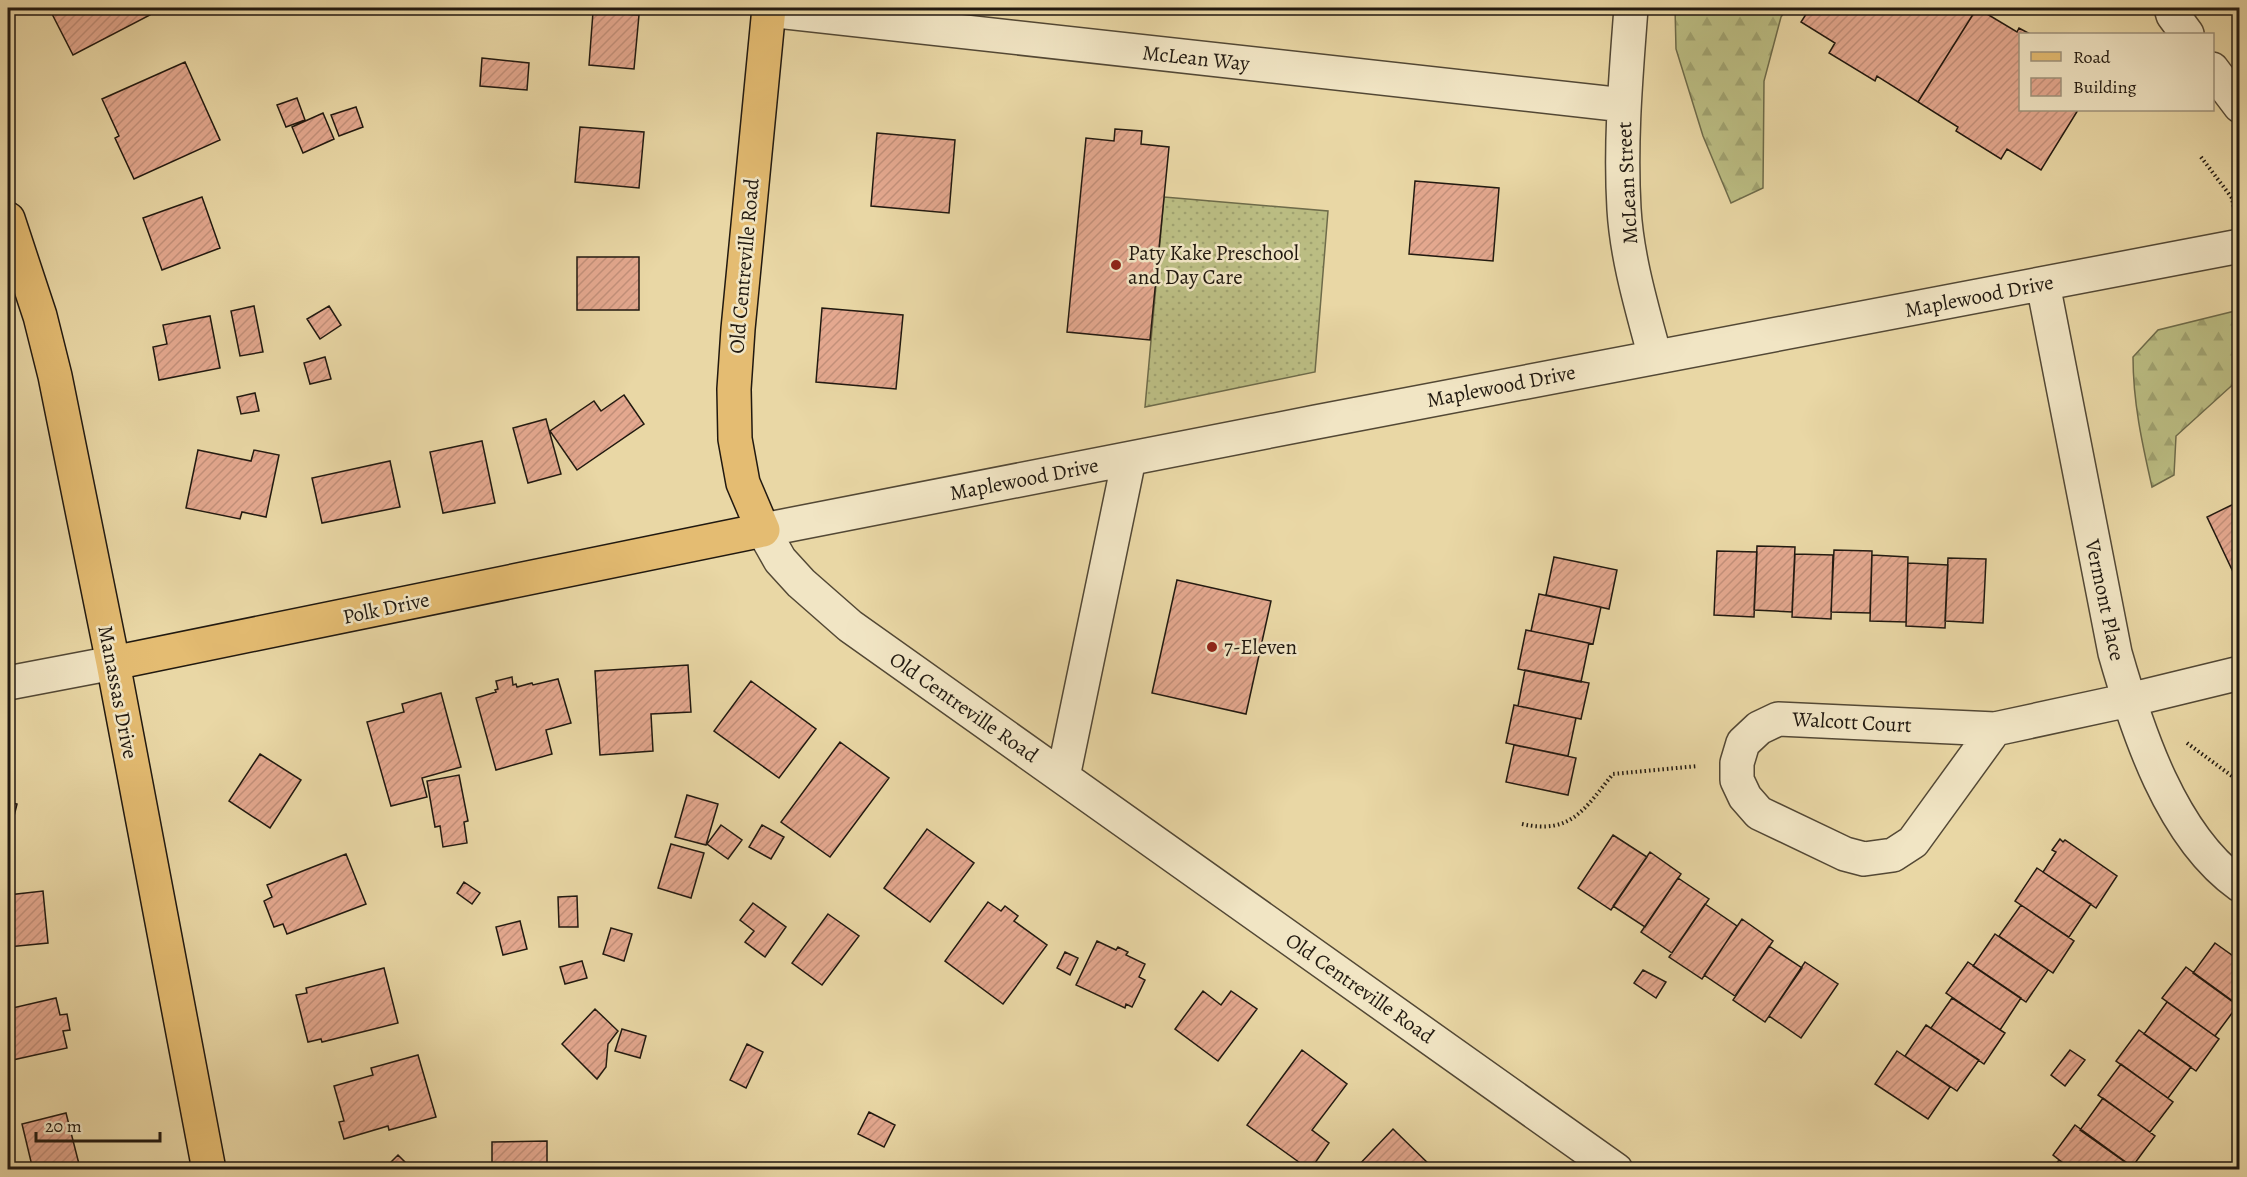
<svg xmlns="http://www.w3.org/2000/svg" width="2247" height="1177" font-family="Alegreya,serif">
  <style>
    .grass { fill: url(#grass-dots); stroke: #6e6b4a; stroke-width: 1.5 }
    .forest { fill: url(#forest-firs); stroke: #6e6b4a; stroke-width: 1.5 }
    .building { fill: url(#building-hatch); stroke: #211910; stroke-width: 1.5 }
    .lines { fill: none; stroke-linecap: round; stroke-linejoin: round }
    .minor-casing { stroke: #534835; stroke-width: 36 }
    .major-casing { stroke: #211910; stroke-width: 36 }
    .path { stroke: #211910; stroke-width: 4; stroke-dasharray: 1.5 3; stroke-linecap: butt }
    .minor { stroke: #f1e5c4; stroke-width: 33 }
    .major { stroke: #e4bc72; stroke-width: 33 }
    .poi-dot { fill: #8f2418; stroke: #f1e5c4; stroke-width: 2 }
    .labels { text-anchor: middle; stroke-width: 5; stroke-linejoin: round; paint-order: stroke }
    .street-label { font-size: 21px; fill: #211910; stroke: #f1e5c4 }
    .poi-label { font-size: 21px; fill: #211910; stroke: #f1e5c4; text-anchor: start }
  </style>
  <defs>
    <pattern id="grass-dots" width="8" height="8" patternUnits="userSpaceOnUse" patternTransform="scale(1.5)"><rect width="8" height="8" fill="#bbbd83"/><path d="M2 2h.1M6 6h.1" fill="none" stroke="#a0a270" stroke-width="1.8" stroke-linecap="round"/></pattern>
    <pattern id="forest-firs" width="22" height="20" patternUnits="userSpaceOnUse" patternTransform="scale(1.5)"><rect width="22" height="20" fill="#bbbd83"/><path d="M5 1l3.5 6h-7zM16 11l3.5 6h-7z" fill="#a0a270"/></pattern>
    <pattern id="building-hatch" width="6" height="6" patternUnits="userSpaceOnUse" patternTransform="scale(1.5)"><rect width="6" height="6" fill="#e4a88f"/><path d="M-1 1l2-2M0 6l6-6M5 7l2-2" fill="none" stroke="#c3907a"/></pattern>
  </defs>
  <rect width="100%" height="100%" fill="#e9d7a5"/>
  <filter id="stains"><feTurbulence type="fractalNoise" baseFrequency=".00333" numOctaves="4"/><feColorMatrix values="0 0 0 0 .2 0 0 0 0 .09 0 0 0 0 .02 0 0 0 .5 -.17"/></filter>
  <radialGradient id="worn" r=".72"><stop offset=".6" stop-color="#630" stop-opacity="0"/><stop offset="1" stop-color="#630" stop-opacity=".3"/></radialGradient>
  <path class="grass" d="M1164 197 1328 211 1315 372 1145 407Z"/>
  <path class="forest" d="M1675 8H1787L1781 17 1764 81 1763 188 1731 203 1703 136 1676 49Z
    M2239 310V379L2176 436 2174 475 2152 487C2142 443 2133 402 2133 357L2158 330Z"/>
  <path class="building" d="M49 8H146L150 15 73 55Z
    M1810 8H1977L1918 102 1877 76 1875 81 1829 53 1835 43 1801 22Z
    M1977 8 2017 32 2019 28 2030 34H2020V110H2078L2041 170 2007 149 2001 159 1956 131 1958 127 1918 102Z
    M593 12 639 15 634 69 589 65Z
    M482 58 529 63 527 90 480 86Z
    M185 62 220 140 134 179 115 138 119 136 102 99Z
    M297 98 305 120 286 127 277 105Z
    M356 107 363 127 339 136 331 115Z
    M323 113 334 139 303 153 292 127Z
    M580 127 644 132 639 188 575 182Z
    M1115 129 1142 131 1141 144 1169 147 1150 340 1067 332 1086 138 1114 141Z
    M877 133 955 140 949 213 871 206Z
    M1415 181 1499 188 1493 261 1409 254Z
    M202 197 220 248 162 270 143 218Z
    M577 257H639V310H577Z
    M254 306 263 352 240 356 231 311Z
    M329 306 341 325 320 339 307 319Z
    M822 308 903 315 896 389 816 382Z
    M210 316 220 368 159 380 153 347 167 344 163 325Z
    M325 357 331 379 310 384 304 363Z
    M255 393 259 411 241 414 237 397Z
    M624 395 644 424 577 470 550 431 594 401 601 411Z
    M546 419 561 474 528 483 513 428Z
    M482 441 495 503 443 513 430 452Z
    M198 450 251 461 254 450 279 455 266 517 242 512 240 519 186 508Z
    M390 461 400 507 322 523 312 478Z
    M2240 501V574L2235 576 2207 517Z
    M1757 546 1795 547 1792 612 1754 610Z
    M1834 550 1872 551 1870 613 1831 612Z
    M1717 551 1757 552 1754 617 1714 615Z
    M1795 554 1833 555 1831 619 1792 617Z
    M1872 555 1908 557 1906 622 1870 621Z
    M1554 557 1617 570 1609 609 1546 595Z
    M1948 558 1986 559 1983 623 1945 621Z
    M1908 563 1948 565 1945 628 1906 626Z
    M1177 580 1271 601 1246 714 1152 693Z
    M1539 594 1601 607 1593 644 1531 631Z
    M1526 630 1589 643 1581 682 1518 669Z
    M688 665 691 712 651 714 653 751 600 755 595 671Z
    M1525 670 1589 683 1581 719 1518 706Z
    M512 677 513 685 516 684 517 687 532 683 533 685 558 679 571 723 546 730 552 754 496 770 476 698 496 692 495 690 498 689 496 681Z
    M751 681 816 729 779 778 714 731Z
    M441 693 461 767 422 778 427 797 391 806 367 722 404 712 402 704Z
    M1514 705 1576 718 1568 756 1506 743Z
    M840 742 889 778 830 857 781 822Z
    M1514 745 1576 758 1568 795 1506 782Z
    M260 754 301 780 270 828 229 801Z
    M459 775 468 821 464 822 467 843 443 847 440 826 435 827 427 781Z
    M687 795 718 804 706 845 675 837Z
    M8 802 17 804 8 840Z
    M721 825 742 840 728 859 707 844Z
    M762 825 784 837 771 859 749 847Z
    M927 829 974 863 930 922 884 888Z
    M1613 835 1647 857 1611 910 1578 888Z
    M2060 839 2063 842 2065 840 2117 876 2096 908 2043 872 2056 852 2052 850Z
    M671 844 704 853 691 898 658 888Z
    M1650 852 1681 874 1645 927 1613 906Z
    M346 854 366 904 287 934 283 924 274 927 264 901 272 897 267 885Z
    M2037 868 2091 904 2069 937 2015 901Z
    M1678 878 1709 899 1672 953 1641 932Z
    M464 882 480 893 472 904 457 893Z
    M43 891 48 943 8 947V895Z
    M577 896 578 927H559L558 897Z
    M988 902 1001 911 1005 906 1018 916 1014 921 1047 945 1003 1004 945 961Z
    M753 903 786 927 765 957 745 942 754 931 740 920Z
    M1705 904 1737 926 1702 979 1669 957Z
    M2021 905 2074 941 2053 973 1999 936Z
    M828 914 859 936 822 985 792 963Z
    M1742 919 1773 941 1735 996 1704 975Z
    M520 921 527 949 503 955 496 927Z
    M611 928 632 934 624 961 603 954Z
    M1995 934 2048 970 2026 1002 1973 966Z
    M1097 941 1116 950 1118 947 1128 952 1126 955 1145 964 1139 977 1145 980 1132 1007 1126 1004 1125 1008 1076 985Z
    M2215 943 2240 961V1007L2193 973Z
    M1769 946 1802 968 1765 1022 1733 1000Z
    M1065 952 1078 958 1070 975 1057 968Z
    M582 961 587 978 565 984 560 967Z
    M1805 962 1838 984 1801 1038 1769 1016Z
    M1968 962 2021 998 2000 1030 1946 993Z
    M2186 967 2238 1005 2215 1036 2162 998Z
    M384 968 398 1023 322 1042 321 1039 308 1042 296 995 307 993 306 988Z
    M1643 970 1666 982 1656 998 1634 983Z
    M1203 991 1221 1005 1231 991 1257 1009 1218 1061 1175 1029Z
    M56 998 60 1015 67 1014 70 1030 63 1031 67 1048 8 1061V1009Z
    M1952 998 2005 1033 1984 1064 1931 1028Z
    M2167 1002 2219 1039 2196 1071 2144 1034Z
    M595 1009 618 1031 608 1044 606 1067 597 1079 562 1044Z
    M1926 1025 1979 1060 1957 1091 1905 1056Z
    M622 1029 646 1036 640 1058 615 1051Z
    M2139 1030 2191 1067 2168 1098 2116 1061Z
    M747 1044 763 1052 746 1088 730 1080Z
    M1302 1050 1347 1084 1312 1130 1329 1143 1310 1170 1247 1125Z
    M2070 1050 2085 1060 2065 1086 2051 1075Z
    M1897 1051 1950 1087 1928 1119 1875 1084Z
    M418 1055 436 1117 389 1130 388 1126 344 1139 339 1122 344 1121 334 1086 373 1075 371 1068Z
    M2121 1064 2173 1102 2150 1132 2098 1095Z
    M2103 1098 2155 1136 2132 1167 2080 1130Z
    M869 1112 895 1125 884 1147 858 1134Z
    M66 1113 79 1164 59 1170H33L22 1124Z
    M2075 1125 2127 1163 2122 1170H2072L2053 1155Z
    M1393 1129 1434 1169 1433 1170H1354Z
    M547 1141V1170H489V1167H492V1142Z
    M398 1155 413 1170H383Z
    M2059 1160 2072 1170H2051Z"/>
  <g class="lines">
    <defs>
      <path id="minor" d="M1631 8C1626 75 1620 141 1624 209 1627 259 1642 308 1655 357
        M2171 8 2173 15 2187 34
        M768 10 1624 105
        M2212 69 2240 106
        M2043 284 2115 653C2137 730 2171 836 2240 885
        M8 683 113 663
        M1778 719 1995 729 1913 842 1893 855 1864 859 1845 854 1759 813 1745 797 1737 780V763L1743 743 1759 728Z
        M1995 729 2129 700 2240 673
        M1063 777 1129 459
        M1616 1170 850 626 801 583 780 560 763 530 1316 422 2240 246"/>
      <path id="major" d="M8 219 40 316 55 376 113 663 209 1170
        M113 663 763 530 743 483 735 439 734 389 738 329 769 8"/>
    </defs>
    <use href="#minor" class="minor-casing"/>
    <use href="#major" class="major-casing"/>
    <path class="path" d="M2201 157 2232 198 2234 208
      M2187 743 2240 782
      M1522 824C1572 835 1585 808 1613 774L1698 766"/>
    <use href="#minor" class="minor"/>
    <use href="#major" class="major"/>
  </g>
  <g class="poi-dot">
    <circle cx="1116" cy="265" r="6"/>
    <circle cx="1212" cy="647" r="6"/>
  </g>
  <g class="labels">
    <g class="street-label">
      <text transform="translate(1196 58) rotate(6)" y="7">McLean Way</text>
      <text transform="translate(1627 183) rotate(-93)" y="7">McLean Street</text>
      <text transform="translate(744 266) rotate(-85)" y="7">Old Centreville Road</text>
      <text transform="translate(1979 296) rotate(-11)" y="7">Maplewood Drive</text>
      <text transform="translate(1501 386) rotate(-11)" y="7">Maplewood Drive</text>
      <text transform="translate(1024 479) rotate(-11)" y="7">Maplewood Drive</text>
      <text transform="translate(2105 600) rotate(78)" y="7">Vermont Place</text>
      <text transform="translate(386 608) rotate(-12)" y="7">Polk Drive</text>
      <text transform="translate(118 692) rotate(79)" y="7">Manassas Drive</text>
      <text transform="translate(964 707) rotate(35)" y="7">Old Centreville Road</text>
      <text transform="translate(1852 722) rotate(3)" y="7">Walcott Court</text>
      <text transform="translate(1360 988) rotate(35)" y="7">Old Centreville Road</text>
    </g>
    <g class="poi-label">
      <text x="1128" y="260">Paty Kake Preschool<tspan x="1128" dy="24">and Day Care</tspan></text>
      <text x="1224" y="654">7-Eleven</text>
    </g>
  </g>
  <rect width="2247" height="1177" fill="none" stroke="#e9d7a5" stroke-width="30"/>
  <rect x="9" y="9" width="2229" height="1159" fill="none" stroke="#211910" stroke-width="3"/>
  <rect x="15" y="15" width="2217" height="1147" fill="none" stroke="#211910" stroke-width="1.5"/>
  <rect x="2019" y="33" width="195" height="78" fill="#f1e5c4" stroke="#9e937c" stroke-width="1.5"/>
  <rect x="2031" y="52" width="30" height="9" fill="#e4bc72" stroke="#9e937c" stroke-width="1.5"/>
  <text x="2073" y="63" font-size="18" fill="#211910">Road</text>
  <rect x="2031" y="78" width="30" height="18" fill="url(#building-hatch)" stroke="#9e937c" stroke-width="1.5"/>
  <text x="2073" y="93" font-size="18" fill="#211910">Building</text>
  <path d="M36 1132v9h124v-9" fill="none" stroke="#211910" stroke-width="3"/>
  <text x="45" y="1132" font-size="18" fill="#211910" stroke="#f1e5c4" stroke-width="4.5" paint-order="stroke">20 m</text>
  <rect width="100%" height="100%" filter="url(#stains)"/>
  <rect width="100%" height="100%" fill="url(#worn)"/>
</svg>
